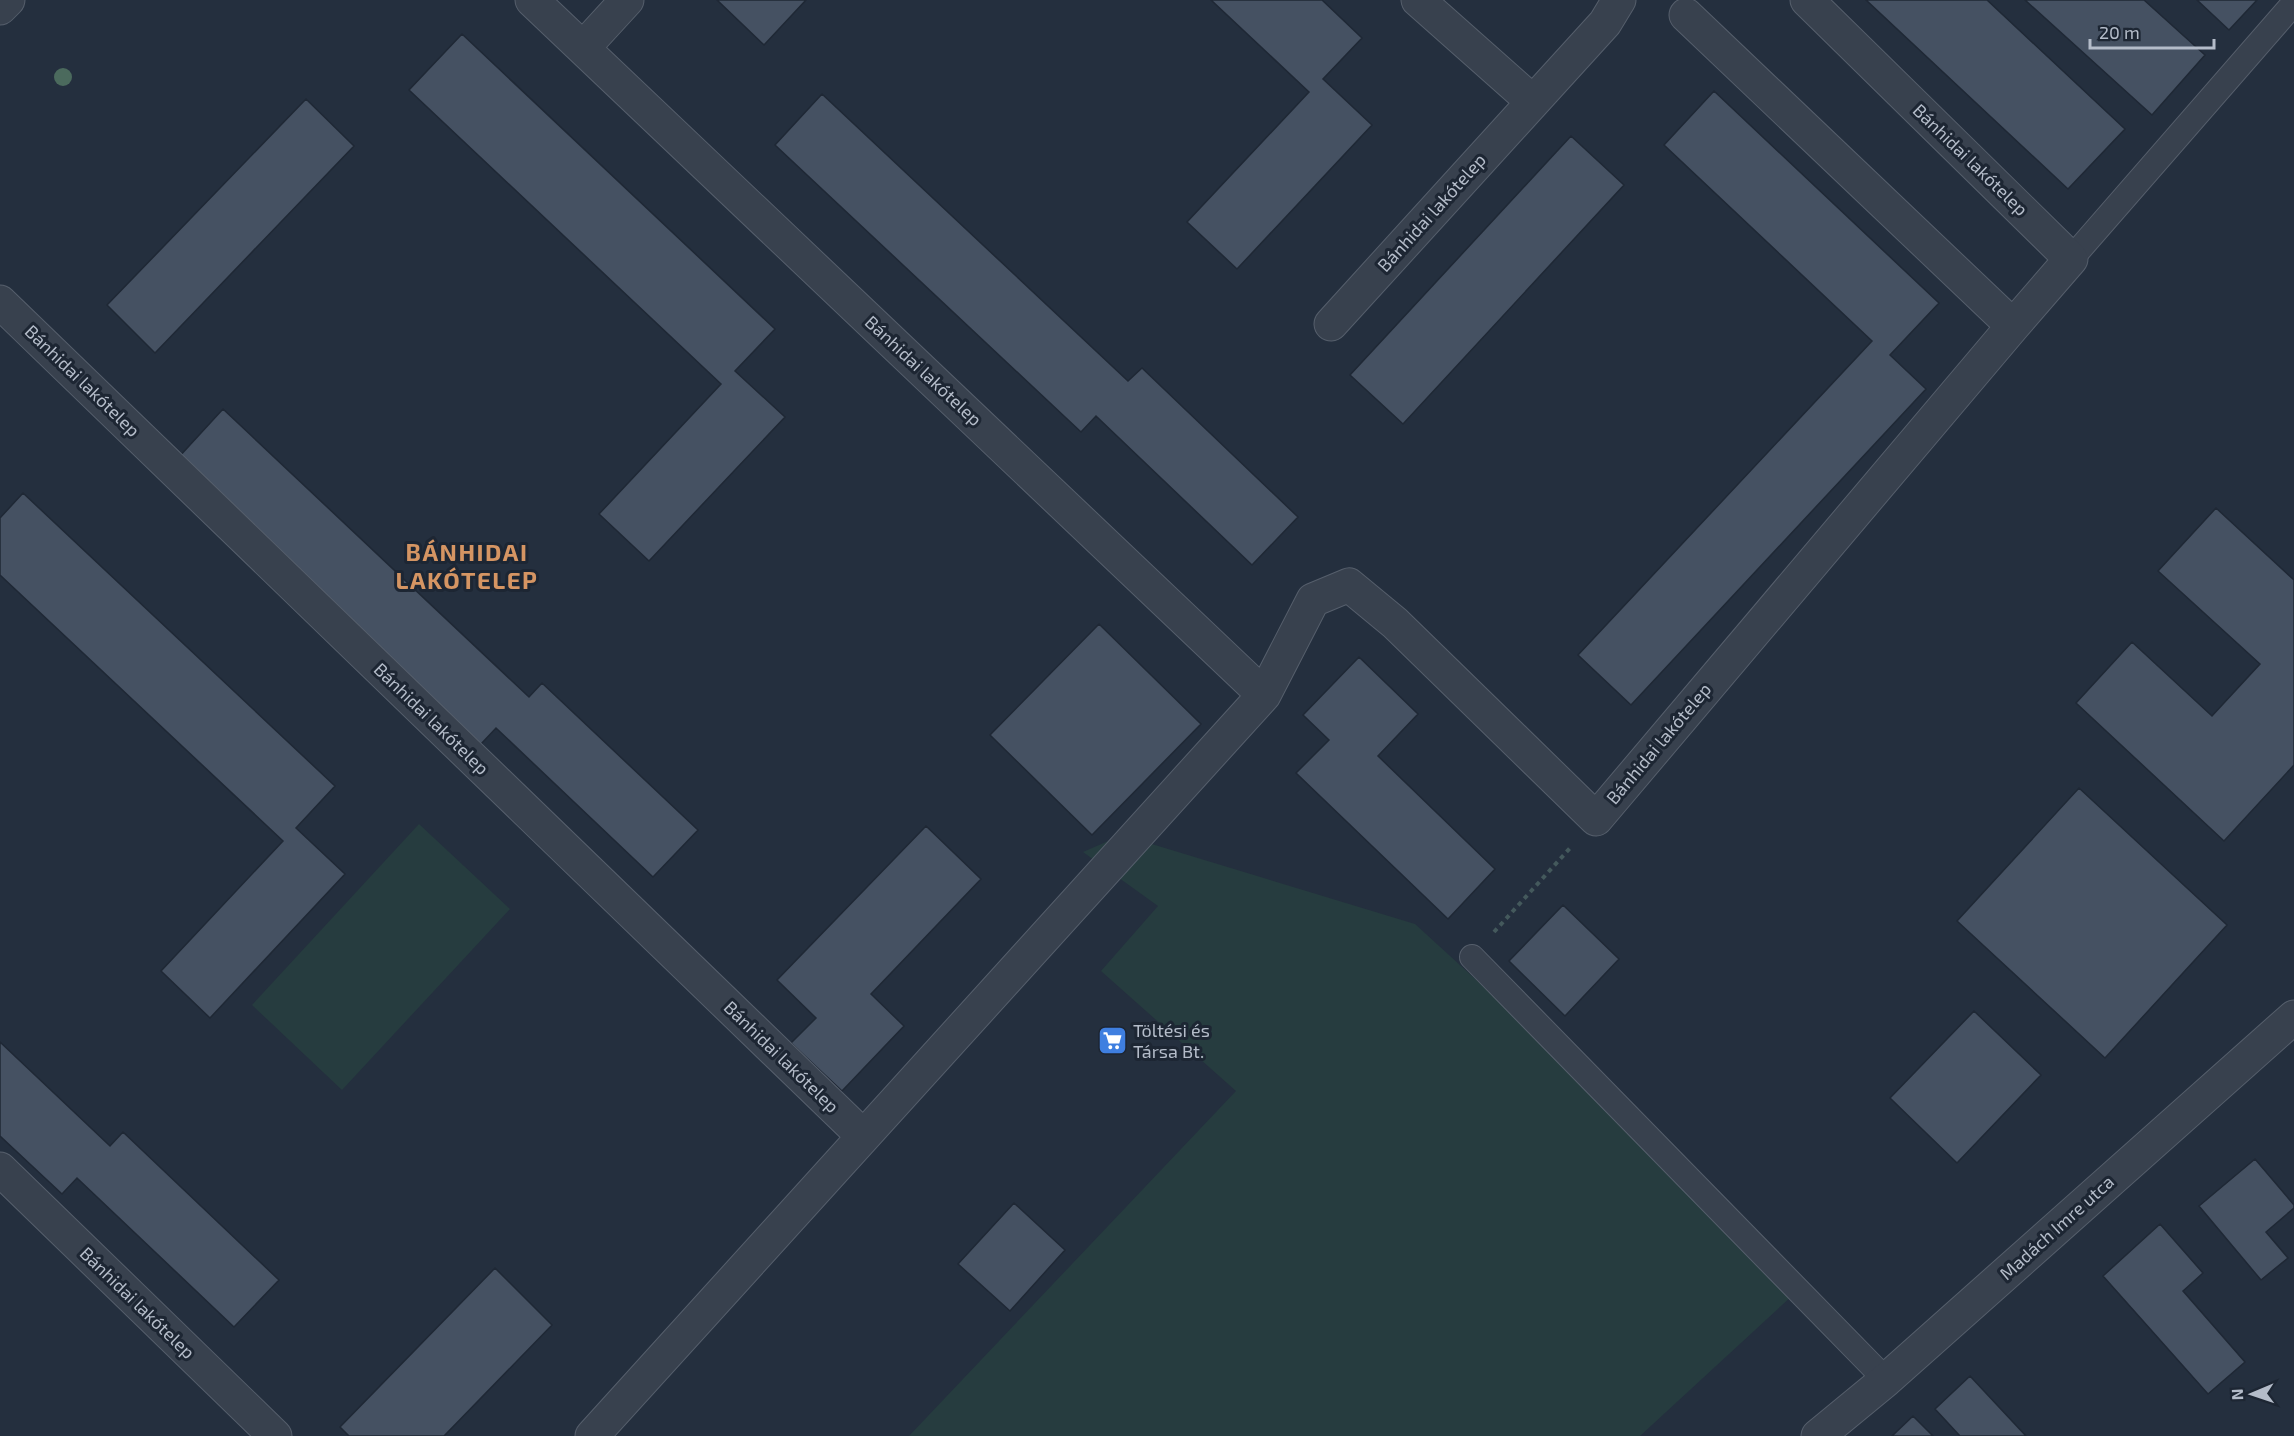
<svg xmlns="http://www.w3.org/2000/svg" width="2294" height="1436" font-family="'Exo 2',sans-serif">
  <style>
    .green { fill: #263c3f }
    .building { fill: #455162; stroke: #1f2835; stroke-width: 1.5 }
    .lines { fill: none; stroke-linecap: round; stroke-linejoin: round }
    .service-casing { stroke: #565f6c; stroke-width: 26 }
    .minor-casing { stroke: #565f6c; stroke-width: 35 }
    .path { stroke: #44595c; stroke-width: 4; stroke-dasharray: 4.5 4.5; stroke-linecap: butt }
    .service { stroke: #38414e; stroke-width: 24 }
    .minor { stroke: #38414e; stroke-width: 33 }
    .tree { fill: #4b6a5d }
    .labels { text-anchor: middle; stroke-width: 6; stroke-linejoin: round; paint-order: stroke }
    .street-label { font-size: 18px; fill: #b4bcc9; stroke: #1d2633 }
    .poi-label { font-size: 18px; fill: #b4bcc9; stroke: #1d2633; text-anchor: start }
    .district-label { font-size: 24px; font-weight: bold; letter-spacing: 1.5px; fill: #d59563; stroke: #1d2633 }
  </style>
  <rect width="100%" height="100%" fill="#242f3e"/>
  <path class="green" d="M419 824 510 909 342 1090 252 1005Z
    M1122 835 1415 924 1807 1282 1640 1436H909L1236 1091 1101 971 1158 906 1083 852Z"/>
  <path class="building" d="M717 0H806L764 45Z
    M1211 0H1322L1362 38 1323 79 1372 125 1237 269 1187 222 1309 92Z
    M1866 0H1987L2125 129 2068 189Z
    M2025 0H2144L2205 55 2152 115Z
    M2197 0H2257L2229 30Z
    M462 34 775 329 735 371 785 417 649 561 599 514 721 384 409 90Z
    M1714 91 1939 303 1890 355 1926 389 1631 705 1578 655 1872 341 1664 145Z
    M822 94 1128 381 1142 368 1298 517 1252 565 1096 416 1081 432 775 145Z
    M306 99 354 146 155 353 107 305Z
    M1571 136 1624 185 1403 424 1350 375Z
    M223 409 529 697 542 683 698 830 653 877 496 728 481 744 178 458Z
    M23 493 335 786 296 828 345 874 210 1018 161 971 283 841 0 575V518Z
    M2216 508 2294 580V765L2224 841 2076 703 2132 642 2212 716 2260 664 2158 571Z
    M1099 624 1201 724 1092 835 990 735Z
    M1359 657 1418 714 1378 756 1495 869 1448 919 1296 773 1329 740 1303 715Z
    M2079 788 2227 925 2105 1058 1957 921Z
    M926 826 981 879 871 994 904 1026 842 1091 791 1043 816 1018 777 980Z
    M1563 905 1619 959 1565 1016 1509 961Z
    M1974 1011 2041 1075 1957 1163 1890 1098Z
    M0 1042 110 1146 123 1132 279 1280 234 1327 77 1178 62 1194 0 1136Z
    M2255 1159 2294 1205V1208L2266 1232 2288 1258 2261 1280 2199 1206Z
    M1014 1203 1065 1250 1010 1311 958 1264Z
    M2160 1224 2203 1273 2183 1291 2245 1362 2208 1394 2103 1276Z
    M495 1268 552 1325 444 1436H349L340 1427Z
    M1970 1376 2026 1436H1960L1935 1409Z
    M1913 1416 1933 1436H1892Z"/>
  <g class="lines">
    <defs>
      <path id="service" d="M2071 259 2294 3
        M1472 957 1886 1380"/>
      <path id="minor" d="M532 0 1264 695
        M1418 0 1533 102
        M0 8 8 0
        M1686 15 2013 326
        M583 48 627 0
        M0 302 863 1136
        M1331 324 1605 23 1619 0
        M0 1169 275 1436
        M592 1436 1264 695 1313 600 1349 585 1395 623 1596 819 2013 326 2071 259 1807 0
        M1818 1436 1886 1380 2294 1017"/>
    </defs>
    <use href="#service" class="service-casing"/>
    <use href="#minor" class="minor-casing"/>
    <path class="path" d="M1494 932 1571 847"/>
    <use href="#service" class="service"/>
    <use href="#minor" class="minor"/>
  </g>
  <circle class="tree" cx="63" cy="77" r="9"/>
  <defs>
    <symbol id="supermarket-square" viewBox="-11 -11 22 22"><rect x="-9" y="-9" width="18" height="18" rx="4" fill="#3f7fe0" stroke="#1d2633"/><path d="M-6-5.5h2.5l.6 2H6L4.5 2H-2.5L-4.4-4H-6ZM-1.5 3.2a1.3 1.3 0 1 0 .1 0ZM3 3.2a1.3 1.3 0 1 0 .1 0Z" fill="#fff"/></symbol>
  </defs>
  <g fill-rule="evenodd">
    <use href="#supermarket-square" x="1096" y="1024" width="33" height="33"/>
  </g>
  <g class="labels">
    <g class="street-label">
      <text transform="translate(1970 160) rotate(44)" y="6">Bánhidai lakótelep</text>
      <text transform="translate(1432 213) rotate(-48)" y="6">Bánhidai lakótelep</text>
      <text transform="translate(923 371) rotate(43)" y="6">Bánhidai lakótelep</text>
      <text transform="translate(82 381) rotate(44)" y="6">Bánhidai lakótelep</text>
      <text transform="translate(431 719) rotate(44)" y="6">Bánhidai lakótelep</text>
      <text transform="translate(1659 744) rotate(-50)" y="6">Bánhidai lakótelep</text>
      <text transform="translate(781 1057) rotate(44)" y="6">Bánhidai lakótelep</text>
      <text transform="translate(2057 1228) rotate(-42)" y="6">Madách Imre utca</text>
      <text transform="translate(137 1303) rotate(44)" y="6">Bánhidai lakótelep</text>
    </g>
    <g class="poi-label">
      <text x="1133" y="1037">Töltési és<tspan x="1133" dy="21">Társa Bt.</tspan></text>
    </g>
    <g class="district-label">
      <text x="467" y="561">BÁNHIDAI<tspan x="467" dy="28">LAKÓTELEP</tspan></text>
    </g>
  </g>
  <g transform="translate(2252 1394) rotate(268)" stroke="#1d2633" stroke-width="4.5" paint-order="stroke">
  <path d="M0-4.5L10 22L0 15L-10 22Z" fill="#b4bcc9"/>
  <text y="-9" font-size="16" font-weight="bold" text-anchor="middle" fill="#b4bcc9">N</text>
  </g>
  <path d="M2090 39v9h124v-9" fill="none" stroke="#b4bcc9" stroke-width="3"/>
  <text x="2099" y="39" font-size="18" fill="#b4bcc9" stroke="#1d2633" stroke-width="4.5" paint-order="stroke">20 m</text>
</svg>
